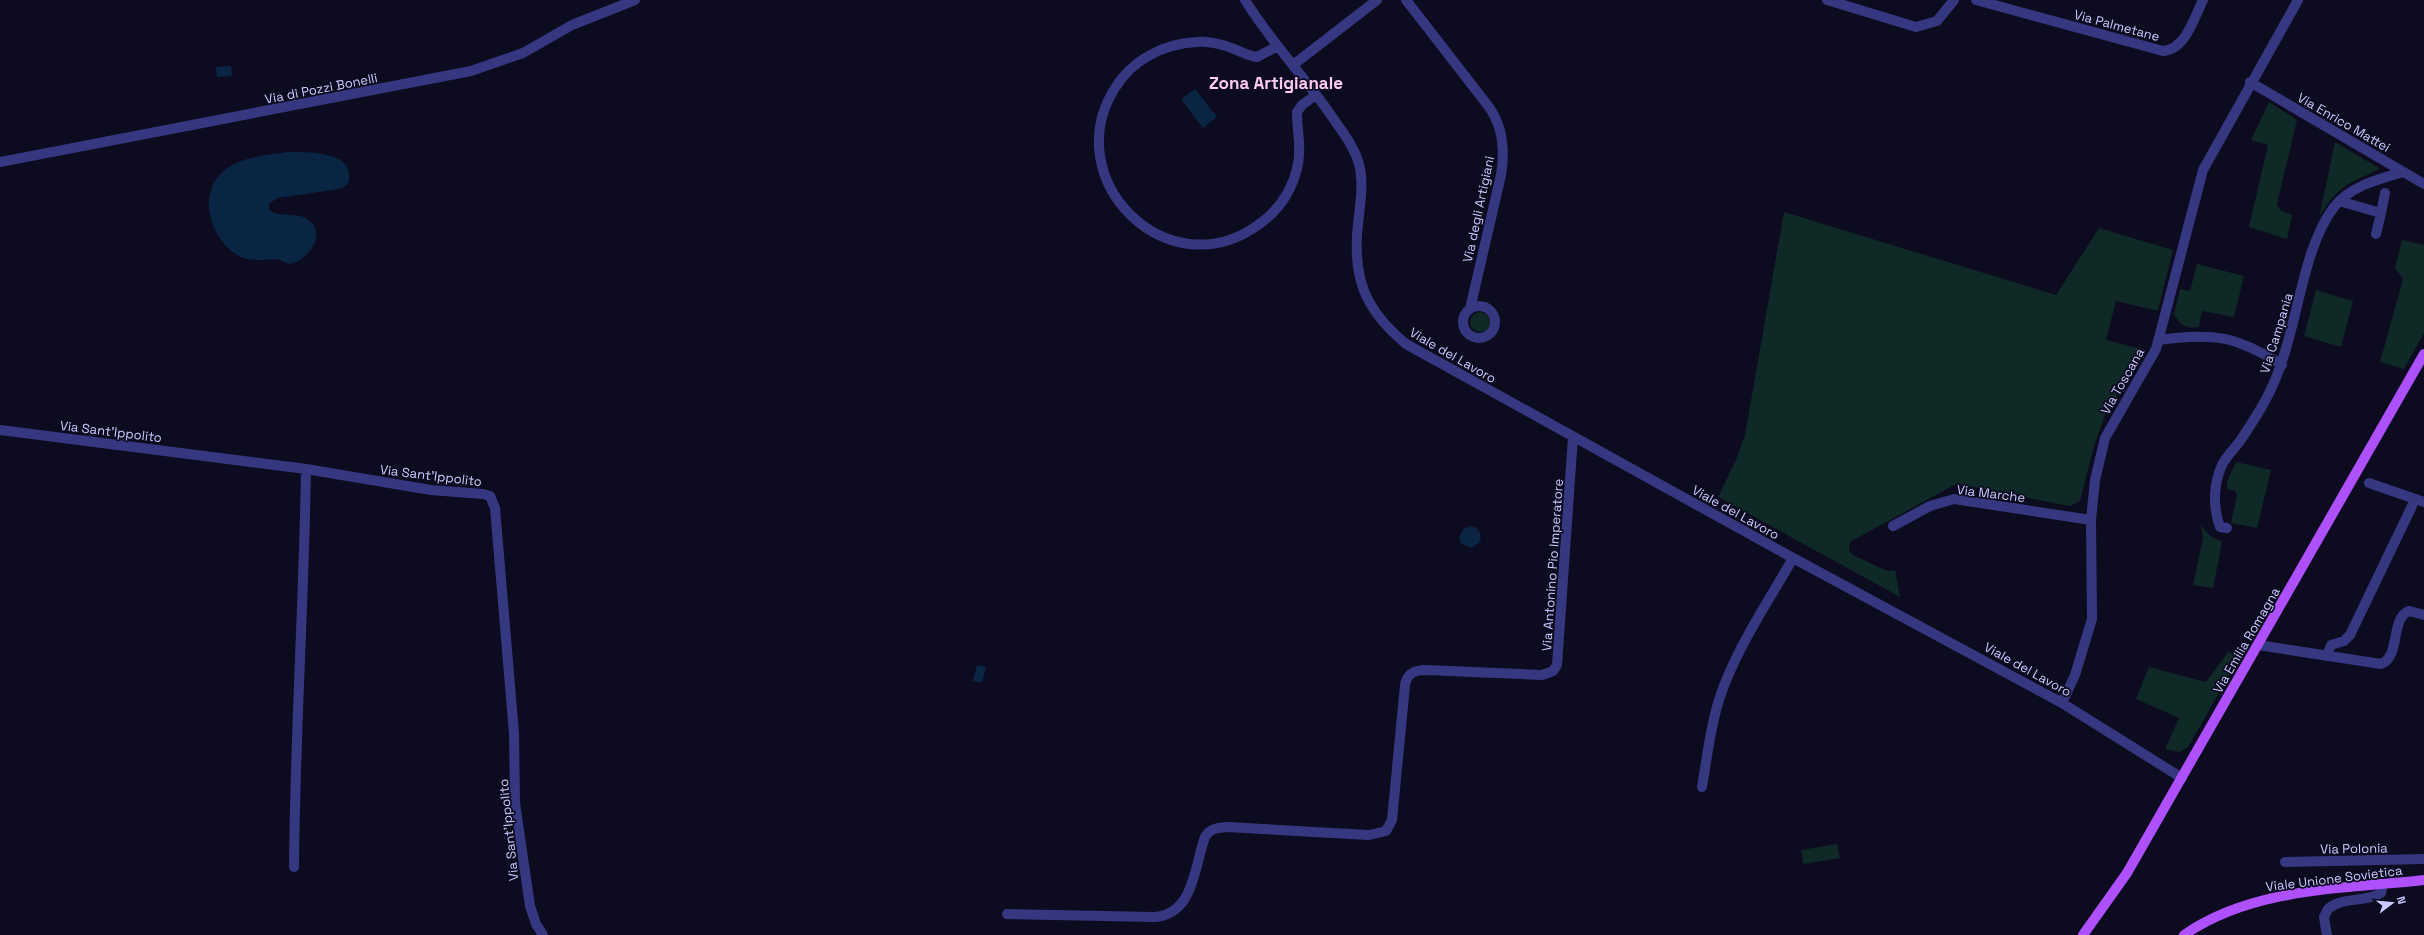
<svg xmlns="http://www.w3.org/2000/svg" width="2424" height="935" font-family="'Space Grotesk',sans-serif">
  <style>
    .green { fill: #0e2926 }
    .water { fill: #0a2544 }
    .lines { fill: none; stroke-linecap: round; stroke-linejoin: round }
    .minor { stroke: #353880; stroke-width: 10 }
    .major { stroke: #af50ff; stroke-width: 10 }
    .labels { text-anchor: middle; stroke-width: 3.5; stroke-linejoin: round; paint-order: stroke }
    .street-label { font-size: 13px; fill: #cbc9ff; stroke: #0d0b1f }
    .district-label { font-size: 17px; font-weight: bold; fill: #ffcbf1; stroke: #0d0b1f }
  </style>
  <rect width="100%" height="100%" fill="#0d0b1f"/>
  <path class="green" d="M2269 102 2297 120 2277 204 2280 210 2292 215 2287 239 2249 227 2268 145 2251 140Z
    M2335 142 2379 168C2372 175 2362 176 2354 181 2337 189 2328 202 2319 217Z
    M1784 212 2056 295 2099 228 2173 250 2158 311 2116 301 2106 340 2145 350 2106 413 2094 446 2080 501 2070 506 1956 484 1850 542 1849 551 1853 555 1887 571 1895 570 1900 597 1718 497 1736 460 1745 435Z
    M2402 240 2424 245V333L2404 369 2380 362 2403 279 2395 268Z
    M2197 264 2244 276 2234 317 2202 311 2199 327C2187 330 2179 324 2174 314L2180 289 2190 291Z
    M2316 290 2353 301 2341 347 2304 336Z
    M1470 322a10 10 0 1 1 20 0a10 10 0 1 1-20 0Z
    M2236 462 2271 470 2257 528 2231 523 2237 495 2235 491 2227 489V482Z
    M2201 525 2210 536 2222 542 2213 588 2193 585 2203 538Z
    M2228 652 2240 656 2188 747 2179 752 2165 749 2179 718 2136 699 2149 667 2206 682Z
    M1837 844 1840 858 1803 864 1801 850Z"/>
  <path class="water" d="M231 66 232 76 217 77 216 67Z
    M1195 89 1217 117 1203 128 1181 99Z
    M288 152C309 152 358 151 348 184L340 189 277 198 269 204V209L272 212C283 217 296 213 306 218 329 231 309 261 289 264 285 263 281 260 277 259 264 259 253 263 239 256 208 239 195 188 229 167 246 156 268 155 288 152Z
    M1470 526C1478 527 1482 533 1480 542L1472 548 1462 544 1459 538 1463 529Z
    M977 665 986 667 982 683 973 681Z"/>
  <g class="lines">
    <path class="minor" d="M1245 0C1272 44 1309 81 1337 124 1346 137 1355 149 1359 164 1364 183 1360 205 1358 224 1352 278 1365 310 1406 344L1793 558 2062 703 2182 778
      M1406 0 1489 107C1503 127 1505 151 1501 175L1470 309
      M1827 0 1916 27 1937 21 1954 0
      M1976 0 2163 51C2186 49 2194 18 2203 0
      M1278 46 1257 57C1249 56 1242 52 1234 49 1222 44 1209 41 1196 42 1163 44 1132 60 1115 88 1057 180 1168 290 1258 225 1277 212 1291 192 1297 169 1302 149 1297 132 1297 112L1302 105 1316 95
      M1293 65 1377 0
      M2250 82 2424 184
      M0 162 471 71 523 53 572 25 635 0
      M2339 201 2381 213 2376 234
      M2381 213 2385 193
      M1463 322a16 16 0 1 1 32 0a16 16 0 1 1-32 0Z
      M2159 340C2213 333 2235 335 2282 365
      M0 430 306 469 431 490 483 494 490 496 495 508 514 733 515 803 530 906 536 924 543 935
      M2369 483 2424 502
      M1893 526 1930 506 1954 499 2091 520
      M2227 528 2220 527C2213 508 2213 485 2222 465 2226 457 2234 449 2240 441 2254 420 2268 399 2277 375 2298 325 2302 249 2334 207 2350 186 2379 179 2403 172
      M2258 645 2381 664C2401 657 2390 618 2409 611L2424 615
      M2327 656 2331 645 2344 641 2350 635 2412 506
      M2062 703 2075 675 2092 619 2091 520 2095 480 2105 438 2156 349 2203 170 2298 0
      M1702 787C1707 758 1710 728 1719 700 1735 650 1767 604 1793 558
      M2285 862 2424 859
      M294 867C295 734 304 602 306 469
      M1007 914 1154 917C1194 915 1194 867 1205 837 1210 828 1218 828 1227 827L1369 835 1386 831 1392 820 1405 685C1407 673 1415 670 1426 670L1542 675 1553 671 1557 665 1573 437
      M2327 935 2324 917 2328 909C2343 896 2365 903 2381 893L2383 884"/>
    <path class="major" d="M2083 935 2127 873 2424 354
      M2184 935C2253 887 2344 889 2424 880"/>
  </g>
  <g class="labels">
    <g class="street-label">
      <text transform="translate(2117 25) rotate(15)" y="5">Via Palmetane</text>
      <text transform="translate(321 88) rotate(-11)" y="5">Via di Pozzi Bonelli</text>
      <text transform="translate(2344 122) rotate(30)" y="5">Via Enrico Mattei</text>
      <text transform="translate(1478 209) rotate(-78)" y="5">Via degli Artigiani</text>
      <text transform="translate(2276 333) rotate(-73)" y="5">Via Campania</text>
      <text transform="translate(1453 355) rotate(30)" y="5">Viale del Lavoro</text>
      <text transform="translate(2122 381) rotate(-60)" y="5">Via Toscana</text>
      <text transform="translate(111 431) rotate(7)" y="5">Via Sant'Ippolito</text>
      <text transform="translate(431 475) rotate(7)" y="5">Via Sant'Ippolito</text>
      <text transform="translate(1991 493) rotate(7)" y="5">Via Marche</text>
      <text transform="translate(1736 512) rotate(29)" y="5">Viale del Lavoro</text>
      <text transform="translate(1552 565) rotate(-86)" y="5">Via Antonino Pio Imperatore</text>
      <text transform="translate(2246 640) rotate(-60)" y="5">Via Emilia Romagna</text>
      <text transform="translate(2028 669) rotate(29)" y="5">Viale del Lavoro</text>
      <text transform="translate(508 830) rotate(-96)" y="5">Via Sant'Ippolito</text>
      <text transform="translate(2354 848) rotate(-1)" y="5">Via Polonia</text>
      <text transform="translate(2334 878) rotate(-7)" y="5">Viale Unione Sovietica</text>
    </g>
    <g class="district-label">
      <text x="1276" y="89">Zona Artigianale</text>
    </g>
  </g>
  <g transform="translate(2392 903) rotate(74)" stroke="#0d0b1f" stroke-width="3" paint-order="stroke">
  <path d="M0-3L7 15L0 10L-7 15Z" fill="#cbc9ff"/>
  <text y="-6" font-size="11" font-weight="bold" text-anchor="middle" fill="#cbc9ff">N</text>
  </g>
</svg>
